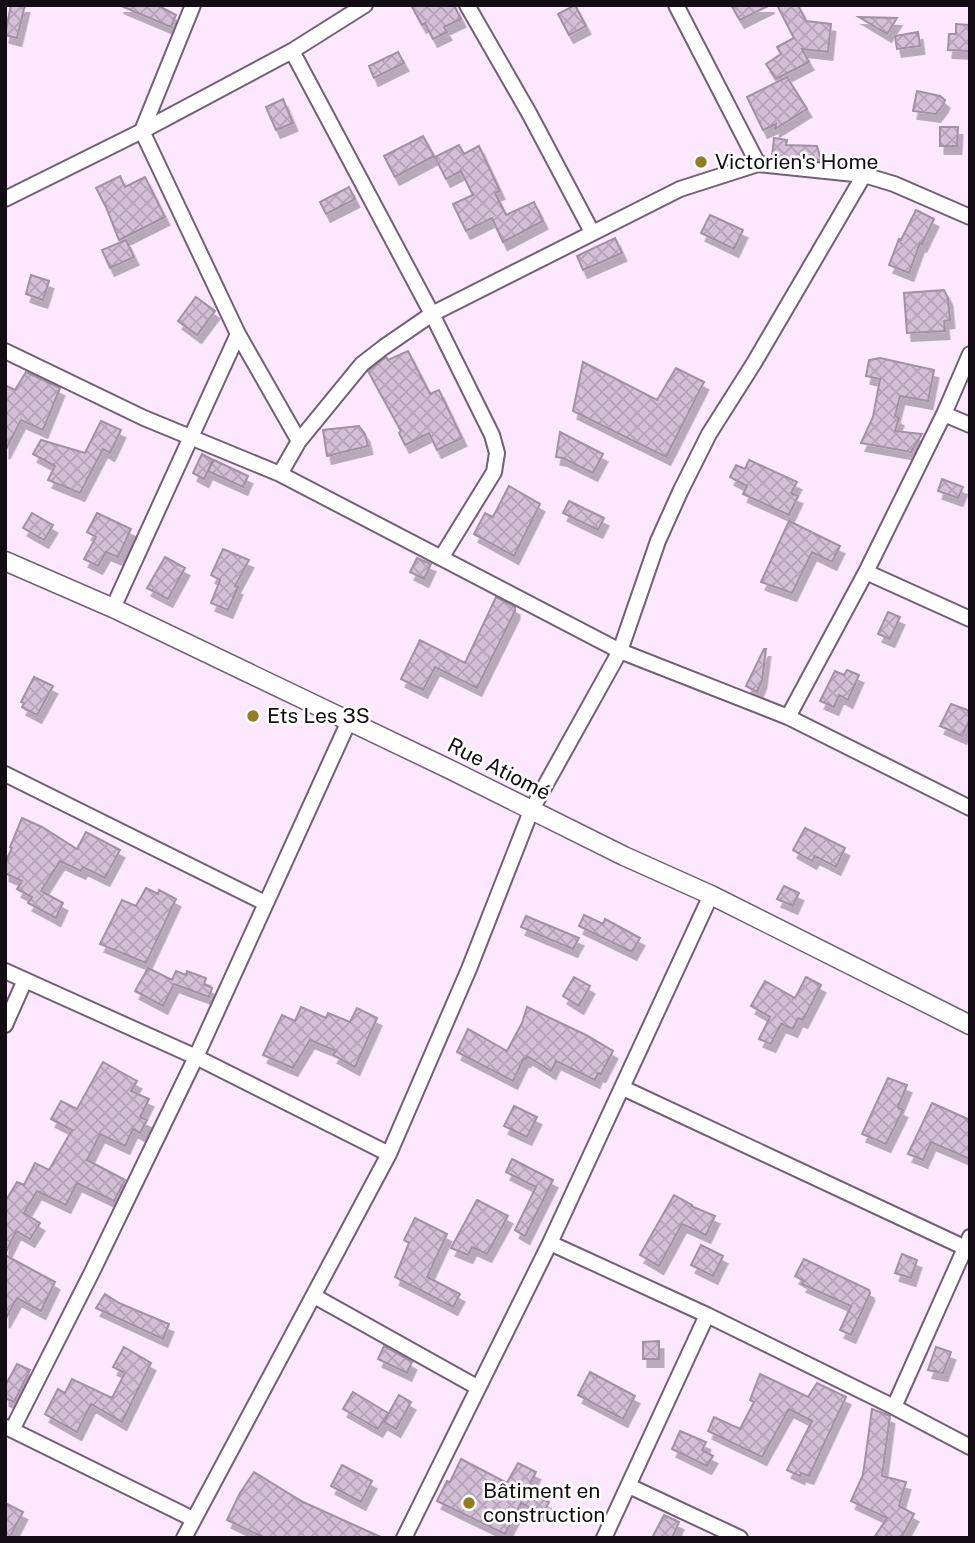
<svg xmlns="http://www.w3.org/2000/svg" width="975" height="1543" font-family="'Public Sans',sans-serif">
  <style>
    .building { fill: url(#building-cross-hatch); stroke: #a390a5; stroke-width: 2; filter: url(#shadow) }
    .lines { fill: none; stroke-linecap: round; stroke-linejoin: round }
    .minor-casing { stroke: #726074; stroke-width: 18 }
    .tertiary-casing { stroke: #726074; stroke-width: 21 }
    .minor { stroke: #fff; stroke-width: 14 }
    .tertiary { stroke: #fff; stroke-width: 18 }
    .poi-dot { fill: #957c23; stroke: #fff; stroke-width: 2.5 }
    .labels { text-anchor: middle; stroke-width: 5; stroke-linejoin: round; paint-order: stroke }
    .poi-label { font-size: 21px; fill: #130c14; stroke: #fff; text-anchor: start }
    .street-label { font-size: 21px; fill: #130c14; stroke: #fff }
  </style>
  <defs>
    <pattern id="building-cross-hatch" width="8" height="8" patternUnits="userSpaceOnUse" patternTransform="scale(1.75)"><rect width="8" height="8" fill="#d3c0d6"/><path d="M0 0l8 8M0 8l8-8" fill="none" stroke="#b4a4b7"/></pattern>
    <filter id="shadow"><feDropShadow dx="4.5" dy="8" stdDeviation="0" flood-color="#0004"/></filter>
  </defs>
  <rect width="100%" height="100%" fill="#fbe7fe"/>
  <path class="building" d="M11 5H25L17 38 5 35Z
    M119 5H157L176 15 171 27Z
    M411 5H454L461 19 444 27 447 32 433 39 425 23 422 25Z
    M575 5 586 26 569 35 558 14Z
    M731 5H770L740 20Z
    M777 5H798L806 21 831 24 828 52 802 49 809 62 776 79 766 64 781 54 777 47 794 38Z
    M859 17 897 18 887 34Z
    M956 24 969 25 970 51 948 50 949 34H956Z
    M918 32 920 46 897 49 895 36Z
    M398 52 404 63 374 78 369 66Z
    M787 77 807 109 775 129 776 124 763 130 747 97Z
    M917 91 940 96 945 100 943 105 936 114 913 111Z
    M283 99 293 123 276 130 266 107Z
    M940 127H958L957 146H940Z
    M423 136 434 156 395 177 384 156Z
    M774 138 787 140 786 145 817 146 821 160 772 156Z
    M459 145 464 154 479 146 500 191 495 193 506 215 534 202 543 221 503 242 492 218 466 231 453 204 473 195 461 171 446 179 435 157Z
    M120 176 125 187 145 177 165 217 119 240 106 207 96 188Z
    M349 187 355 199 326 214 320 202Z
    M916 210 934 219 922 244 920 243 909 273 889 265 899 239 901 240Z
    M710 215 743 230 734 249 701 233Z
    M615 238 622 253 583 270 577 256Z
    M126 240 134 257 110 268 102 250Z
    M31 275 49 281 43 300 26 294Z
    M944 290 948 298 950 320 944 321 945 331 907 333 904 293Z
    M196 297 215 311 197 335 178 321Z
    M408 351 430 394 439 390 462 438 437 450 429 433 405 445 399 433 401 431 368 371 386 357 388 360Z
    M880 358 934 370 928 401 900 396 895 416 899 418 895 431 922 434 911 452 861 443 873 417 880 379 866 376 869 360Z
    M583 362 657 400 676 368 704 382 666 457 573 411Z
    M26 372 60 388 43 430 21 420 5 451V385L15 390Z
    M101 421 121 430 110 453 103 449 80 493 48 480 55 466 33 454 41 440 85 453Z
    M359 426 365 434 368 446 327 456 323 430Z
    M560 432 603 454 593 473 563 458 556 457Z
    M202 454 213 460 204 479 193 473Z
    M214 460 248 476 243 487 208 471Z
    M749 460 797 482 791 493 798 496 789 515 743 494 747 486 730 477 736 465 745 469Z
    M942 479 963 487 958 498 938 491Z
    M509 486 540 504 514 556 474 534 485 513 493 517Z
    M569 501 604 518 598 530 563 513Z
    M32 513 53 525 44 540 23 528Z
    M97 513 131 529 118 557 106 552 98 566 84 559 96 537 87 532Z
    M789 521 840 546 832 562 812 552 792 593 761 582Z
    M223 549 249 560 235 586 238 587 228 610 211 603 220 580 211 575Z
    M165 557 185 568 168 599 147 588Z
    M417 558 431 564 424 579 410 572Z
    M496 597 515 607V611L477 688 435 667 423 690 401 679 420 640 465 663Z
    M888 612 900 617 890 639 878 634Z
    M764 649H766L762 680 757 692 746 686Z
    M847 670 859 675 848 700 839 695 834 707 820 701 835 671 844 675Z
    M34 677 53 686 37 715 22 707 24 703 21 702Z
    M951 704 970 711V719L962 736 940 726Z
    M22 818 42 827 77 849 86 832 120 850 105 878 83 867 81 871 60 861 41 891 63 903 56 918 28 903 32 897 17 889 22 881 5 873V863L12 848 10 847Z
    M805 828 845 848 836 867 815 856 812 861 793 850Z
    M784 886 799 893 793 906 777 899Z
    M146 888 158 894 159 890 176 899 146 963 100 944 122 900 136 906Z
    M584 915 603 924 605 919 640 938 632 952 579 926Z
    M526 916 579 938 573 949 521 927Z
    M148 968 172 980 176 971 186 975 187 971 206 978 204 984 212 988 209 997 174 984 163 1006 135 991Z
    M574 977 590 986 579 1006 563 996Z
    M806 977 821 985 803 1020 798 1018 793 1029 781 1024 771 1044 759 1039 770 1017 751 1006 765 981 795 998Z
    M301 1007 326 1018 328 1013 350 1022 357 1008 377 1018 355 1067 333 1055 336 1051 310 1040 293 1068 263 1055 282 1015 295 1021Z
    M527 1007 586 1035 613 1051 601 1074 598 1073 595 1080 556 1061 551 1071 527 1056 526 1059 524 1058 513 1081 457 1052 468 1029 507 1051 522 1023Z
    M103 1062 137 1081 131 1091 149 1099 140 1117 147 1120 140 1133 133 1129 125 1146 100 1134 87 1160 125 1180 114 1201 77 1183 66 1205 37 1191 24 1213 40 1223 30 1239 16 1231 5 1254V1202L17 1182 24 1185 35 1163 49 1170 72 1130 51 1119 61 1101 77 1109Z
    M888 1078 907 1085 898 1107 903 1110 886 1144 862 1134Z
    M932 1103 970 1120V1159L931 1142 923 1160 908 1154Z
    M514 1106 537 1117 527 1137 504 1126Z
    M512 1159 553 1180 525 1236 515 1230 536 1187 506 1172Z
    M674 1195 692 1205 691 1206 715 1216 706 1235 682 1224 659 1266 640 1255Z
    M477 1200 508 1216 487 1254 472 1247 468 1255 451 1248Z
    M415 1218 447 1234 427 1277 460 1294 453 1307 395 1277 409 1243 404 1240Z
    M701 1245 723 1256 713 1276 691 1265Z
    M902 1254 917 1260 911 1278 895 1273Z
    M5 1255 55 1282 41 1311 17 1298 5 1320Z
    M804 1259 869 1290 870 1293 851 1335 840 1330 851 1306 802 1284 804 1281 795 1276Z
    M105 1294 119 1303 169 1324 163 1339 96 1308Z
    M659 1341V1359H643V1342Z
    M384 1346 412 1362 407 1373 378 1359Z
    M124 1347 151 1363 122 1422 91 1404 77 1432 45 1414 58 1389 65 1393 72 1379 112 1398 125 1373 113 1367Z
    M936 1347 951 1352 943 1373 928 1370Z
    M17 1364 30 1370 14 1402 5 1398V1386Z
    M590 1372 635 1396 623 1419 578 1395Z
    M760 1374 808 1397 817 1383 846 1397 809 1476 801 1473 800 1476 787 1470 812 1421 789 1409 762 1457 708 1431 714 1417 740 1429 754 1402 750 1400Z
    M353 1392 388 1413 378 1429 343 1409Z
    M399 1395 411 1402 396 1429 384 1422Z
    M872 1409 890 1416 882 1476 906 1482 899 1506 914 1514 901 1538H874L887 1518 851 1501 863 1475Z
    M680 1431 706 1442 702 1450 713 1456 707 1466 672 1449Z
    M461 1459 507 1483 518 1463 536 1472 526 1492 549 1502 543 1514 521 1503 505 1534 437 1501 447 1481 450 1482Z
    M342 1465 372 1481 361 1502 331 1486Z
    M254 1472 303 1502 383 1538H265L227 1520 240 1493Z
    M5 1503 23 1512 9 1538H5Z
    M664 1515 679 1522 672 1538H652Z"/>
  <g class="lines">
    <defs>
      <path id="minor" d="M193 5 142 131 292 51 365 5
        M467 5 529 113 592 232
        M676 5 758 164
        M292 51 432 314 492 435 497 453 494 472 441 558
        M5 199 142 131 238 334 113 608
        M238 334 299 441
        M5 351 144 418 280 474 620 651 788 717 970 808
        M944 414 970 425
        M280 474 299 441 362 364 384 347 432 314 680 189 758 164 864 175 894 184 970 217
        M866 572 944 414 970 354
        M788 717 866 572 970 619
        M5 774 265 903
        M5 971 196 1057 389 1154
        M5 1025 25 980
        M623 1088 970 1250
        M550 1243 711 895
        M314 1296 477 1387
        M894 1407 970 1237
        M6 1427 193 1519
        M12 1430 92 1272 196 1057 349 721
        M629 1486 740 1538
        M184 1538 389 1154 469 969 531 811 620 651 658 541 680 492 709 434 754 363 864 175
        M404 1538 550 1243 707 1315
        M604 1538 707 1315 894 1407 970 1447"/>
      <path id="tertiary" d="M5 561 113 608 447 768 624 856 711 895 970 1025"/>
    </defs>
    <use href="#minor" class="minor-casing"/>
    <use href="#tertiary" class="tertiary-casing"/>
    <use href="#minor" class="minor"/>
    <use href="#tertiary" class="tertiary"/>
  </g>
  <g class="poi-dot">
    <circle cx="701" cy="162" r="7"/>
    <circle cx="253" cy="716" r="7"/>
    <circle cx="469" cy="1503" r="7"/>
  </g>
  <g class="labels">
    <g class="poi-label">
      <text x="715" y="169">Victorien's Home</text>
      <text x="267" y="723">Ets Les 3S</text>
      <text x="483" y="1498">Bâtiment en<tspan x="483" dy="24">construction</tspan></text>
    </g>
    <g class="street-label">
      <text transform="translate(499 769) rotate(27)" y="7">Rue Atiomé</text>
    </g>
  </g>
  <rect width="975" height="1543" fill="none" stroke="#130c14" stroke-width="14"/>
</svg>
